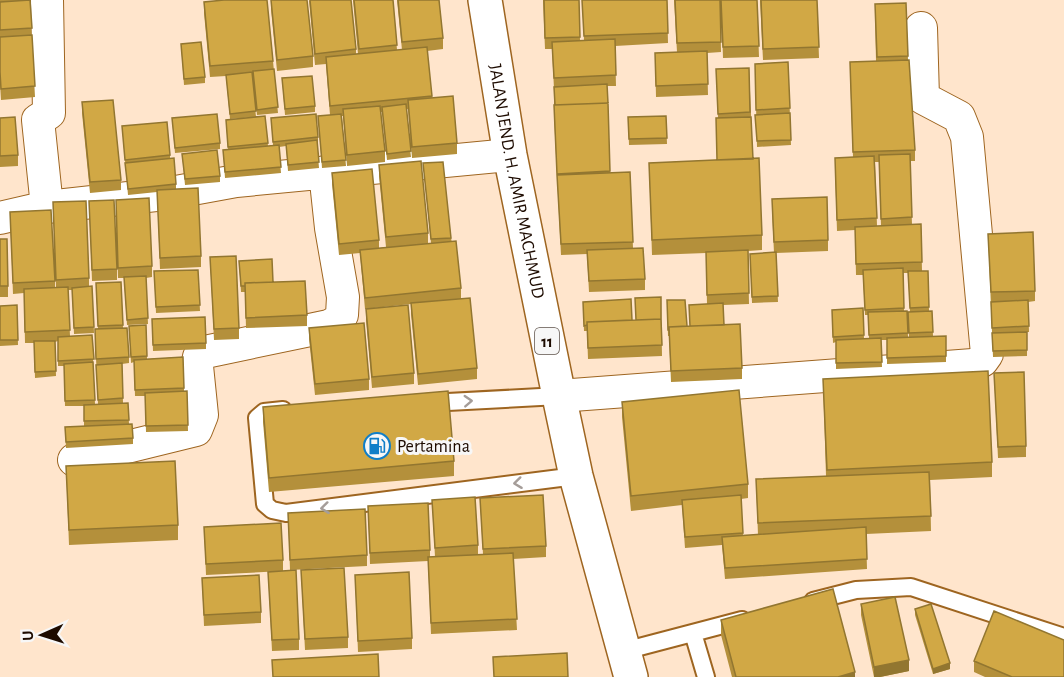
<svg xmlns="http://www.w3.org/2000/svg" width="1064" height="677" font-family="'Alegreya Sans',sans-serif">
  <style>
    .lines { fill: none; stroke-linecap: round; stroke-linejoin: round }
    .service-casing { stroke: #9e6520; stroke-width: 20 }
    .minor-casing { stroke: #9e6520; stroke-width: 34 }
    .trunk-casing { stroke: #9e6520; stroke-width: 36 }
    .service { stroke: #fff; stroke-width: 16 }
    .minor { stroke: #fff; stroke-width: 32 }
    .trunk { stroke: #fff; stroke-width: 33 }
    .wall { fill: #b4903b; fill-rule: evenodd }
    .shaded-wall { fill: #927630 }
    .building { fill: #d1a845; stroke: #927630; stroke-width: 1.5 }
    .oneway { stroke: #a59d99 }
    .labels { text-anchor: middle; stroke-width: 6; stroke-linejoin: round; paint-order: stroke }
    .shield { fill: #f7f7f7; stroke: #5e524a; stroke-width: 1.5 }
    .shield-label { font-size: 16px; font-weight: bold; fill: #1d0b00 }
    .street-label { font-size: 18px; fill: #1d0b00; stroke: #f7f7f7 }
    .poi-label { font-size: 18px; fill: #1d0b00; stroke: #f7f7f7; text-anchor: start }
  </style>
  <rect width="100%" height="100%" fill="#ffe5cc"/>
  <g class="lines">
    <defs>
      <path id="service" d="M429 403 559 396
        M283 410 264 412 257 418 265 504 272 510 286 513 576 476
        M813 601 856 590 911 587 1064 637
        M693 633 706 677
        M624 651 742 620"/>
      <path id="minor" d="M47 207 38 120 49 113 47 0
        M0 218 47 207 165 194 236 181 510 155
        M559 396 973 365 982 361 987 354 967 137 959 117 923 98 921 28
        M74 460 196 430 202 415 197 366 199 357 205 352 329 326 338 321 342 315 343 297 331 228 325 172"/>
      <g id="trunk">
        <path id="s1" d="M485 0 510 155 559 396 576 476 631 677"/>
      </g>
    </defs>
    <use href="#service" class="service-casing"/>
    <use href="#minor" class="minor-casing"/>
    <use href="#trunk" class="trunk-casing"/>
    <use href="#service" class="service"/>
    <use href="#minor" class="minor"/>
    <use href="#trunk" class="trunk"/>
  </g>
  <path class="wall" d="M0 0H30V3L35 97 1 100 0 83Z
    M271 0 313 56V67L277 71 271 9Z
    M309 0 356 49V54H358L353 0H393L397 50H402L397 0H439L443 38V49L427 51 432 98 457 143V154L412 158 408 109 406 110 411 157 387 160 382 112H381L385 151V162L347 166 343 116H342L346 166 322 168 318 116 330 115 326 64 315 65Z
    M543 0H579L580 41 584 40 582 0H667L668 43 615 46 616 86H607L610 173 630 172 633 248 645 279V290L589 292 587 254 561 255 554 116V89L552 49H545Z
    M674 0H720L721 52 707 53 708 95 656 97 655 53 677 52Z
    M721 0H757L759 57 723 58Z
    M760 0H817L819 58 763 60Z
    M204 2 273 61 278 113 257 115 253 73 252 74 256 117 230 119 226 76 210 77 204 13Z
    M906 3 908 60 915 150V161H910L912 225 921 224 922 271H928L929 311H932L933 336H946V362L887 364V340H881L882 367 836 369V342L833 343 832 310 863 308 864 339 869 338 868 315H865L863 275H856L855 230 837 231 835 169 853 157 850 73 876 61 875 15ZM875 162H879L881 226H877ZM903 273H908L910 312H908L909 337H908L907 311H904Z
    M181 44 205 77V83L184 85Z
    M788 62 791 145 757 147 755 64Z
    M749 68 753 159 762 235V250L748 251 749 304 723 305 724 325 742 368V379L671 382 669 336H668L667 300 687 326H690L707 304 706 253 652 255 649 163 717 160 718 118 716 69Z
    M282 78 315 106V112L285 115Z
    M82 102 121 180V190L90 193 82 113Z
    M265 116 268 146 273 145 271 118 318 137V143H317L319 168 288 171 286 146 279 147 281 173 225 178 223 150H228L226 120Z
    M666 116 667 144 629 145 628 117Z
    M0 118 18 155V166L0 167Z
    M172 118 220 143V149L175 153Z
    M122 126 170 155V159L176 184V189L201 256V267L160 269 157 192 128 195Z
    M182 154 220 176V182L185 185Z
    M423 163 451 238 461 288V299L477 368V379L418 385 411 314V304L365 309 360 253 339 255 332 184V173L379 240V248L386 247 379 176V165L428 233V243H431Z
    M116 200 152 266V277L146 278 148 324 127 325 124 278H118Z
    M89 201 117 269V280L92 281Z
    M53 202 89 278V287L92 286 94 333 74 334 72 290H68L70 336 92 335 95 404H98L95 335 98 329 96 283 121 282 123 328 129 357V363L122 364 123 403H128L129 424 133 438V444L66 448 65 427 84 426V406H65L64 366H58V341L55 342 56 376 35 378 34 343H25L24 293 13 294 10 212 55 281V288L56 287Z
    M772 210 828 240V251L776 253 778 302 752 303 750 254 774 253Z
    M988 234 1035 291V301L1028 302 1029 332H1027V356L993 357Z
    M0 239 8 286V297H0Z
    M210 257 239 328V339L214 340Z
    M239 261 273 282 307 315V326L246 328 245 292H241Z
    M198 270 200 311 156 313 154 271Z
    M661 297 662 356 588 359 587 331H584L583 302 632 320H636Z
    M17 305 18 345 0 346V306Z
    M366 309 414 373V384L372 388 366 320Z
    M152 319 206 343V349L153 351Z
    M146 325 147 359 183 357 184 391H187L188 431 146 432 145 396H135L134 362 131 363 129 326Z
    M309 328 369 379V390L315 395 309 339Z
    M994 373 1026 446V457L998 458Z
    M823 379 992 462V477L930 480 931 531 866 534 867 569 725 579 722 545 685 548 682 505 631 511 622 417V402L748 484V498L741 499 743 536 758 535 756 479 826 476Z
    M263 407 454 461V476L269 492 263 422Z
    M66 466 178 525V540L69 545Z
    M480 498 546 546V557L513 559 517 630 431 634 428 561 370 564 368 506 430 550V557H435L432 500 478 545V555L483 554Z
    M288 513 367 555V566L290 570Z
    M204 527 283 560V571L206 575Z
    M301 570 348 637V648L305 650Z
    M268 572 299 639V650L272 651Z
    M355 575 412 638V649L358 652Z
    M202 578 261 612V623L204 626Z
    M861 604 909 671 880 677H874L861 615Z
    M915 609 950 669 933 674 915 615Z
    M721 620 855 677H732L721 635Z
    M974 661 1064 677H985L974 672Z"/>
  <path class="shaded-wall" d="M909 660V671L880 677H874V667Z
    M950 663V669L933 674V669Z
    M855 672V677H838Z"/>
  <path class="building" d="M30 0 32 28 0 30V2Z
    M224 0H267L273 61 210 66 204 2Z
    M271 0H307L313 56 277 60Z
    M310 0H351L356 49 315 54Z
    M354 0H393L397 45 359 49Z
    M398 0H439L443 38 402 42Z
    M544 0H579L580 37 545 38Z
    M582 0H667L668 33 584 36Z
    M675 0H720L721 42 677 43Z
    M721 0H757L759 46 723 47Z
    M761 0H817L819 47 763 49Z
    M906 3 908 56 877 57 875 4Z
    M32 35 35 86 1 89 0 72V37Z
    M615 39 616 75 554 78 552 42Z
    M201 42 205 77 184 79 181 44Z
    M427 47 432 96 330 106 326 57Z
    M707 51 708 84 656 86 655 53Z
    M909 60 915 150 853 152 850 62Z
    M788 62 790 108 756 110 755 64Z
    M749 68 750 112 718 114 716 69Z
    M274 69 278 107 257 110 253 71Z
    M252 72 256 111 230 114 226 75Z
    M312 76 315 106 285 109 282 78Z
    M607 84 608 103 555 105 554 87Z
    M453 96 457 143 412 147 408 100Z
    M113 100 121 180 90 182 82 102Z
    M608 103 610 171 557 174 554 105Z
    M406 104 411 151 387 154 382 107Z
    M380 106 385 151 347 155 343 109Z
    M790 113 791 140 757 141 755 115Z
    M217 114 220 143 175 148 172 118Z
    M316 114 318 137 273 142 271 118Z
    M341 114 346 160 322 162 318 116Z
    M265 116 268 143 228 147 226 120Z
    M666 116 667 138 629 139 628 117Z
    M15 117 18 155 0 156V118Z
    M751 117 753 159 717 160 716 118Z
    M167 122 170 155 125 160 122 126Z
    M317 140 319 162 288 165 286 144Z
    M279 145 281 167 225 172 223 150Z
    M217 150 220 176 185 179 182 154Z
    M910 154 912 217 881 219 879 155Z
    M874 156 877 218 837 220 835 158Z
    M174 158 176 184 128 189 125 163Z
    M759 158 762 235 652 240 649 163Z
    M421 161 428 233 386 237 379 165Z
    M443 162 451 238 431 239 423 163Z
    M372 169 379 240 339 244 332 173Z
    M630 172 633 242 561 244 557 175Z
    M198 188 201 256 160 258 157 190Z
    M827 197 828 240 774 242 772 199Z
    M149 198 152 266 118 268 116 200Z
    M114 200 117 269 92 270 89 201Z
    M86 201 89 278 56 280 53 202Z
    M51 210 55 281 13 283 10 212Z
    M921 224 922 262 856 264 855 227Z
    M1033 232 1035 291 991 292 988 234Z
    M0 239H7L8 286H0Z
    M456 241 461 288 365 298 360 250Z
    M643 248 645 279 589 281 587 250Z
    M748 250 749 293 707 295 706 252Z
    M776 252 778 296 752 297 750 254Z
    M236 256 239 328 214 329 210 257Z
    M272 259 273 282 245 283V286H241L239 261Z
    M903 268 904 308 865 310 863 270Z
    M198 270 200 305 156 307 154 271Z
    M908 271H928L929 307 910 308Z
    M146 276 148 318 127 320 124 277Z
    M305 281 307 315 246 318 245 283Z
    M121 282 123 325 98 326 96 283Z
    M92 286 94 327 74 328 72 288Z
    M68 287 70 330 25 332 24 289Z
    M661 297V319L636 320 635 298Z
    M470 298 477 368 418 374 411 303Z
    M631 299 632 320 587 322V325L584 326 583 302Z
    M667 300H685L687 326 669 327V330H668Z
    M1028 300 1029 326 992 328 991 302Z
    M723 303 724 325 690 326 689 305Z
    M17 305 18 340H0V306Z
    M408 305 414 373 372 377 366 309Z
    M863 308 864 335 833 337 832 310Z
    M907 311 908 333 869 335 868 312Z
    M932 311 933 332 909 333 908 312Z
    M205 317 206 343 153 345 152 319Z
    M661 319 662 345 588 348 587 322Z
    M364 323 369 379 315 384 309 328Z
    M740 324 742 368 671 371 669 327Z
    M146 325 147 356 131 357 129 326Z
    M127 328 129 357 96 359 95 329Z
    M1027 332V350L993 351 992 333Z
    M92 335 94 359 58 361V337Z
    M946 336V356L887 358V338Z
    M881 338 882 362 836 363V340Z
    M34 341H55L56 371 35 372Z
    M183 357 184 388 135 390 134 360Z
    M93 362 95 400 65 401 64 364Z
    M122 363 123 398 98 400 96 365Z
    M988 371 992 462 827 470 823 379Z
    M1024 372 1026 446 998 447 994 373Z
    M739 390 748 484 631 496 622 402Z
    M187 391 188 425 146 426 145 393Z
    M448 391 454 461 269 478 263 407Z
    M128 403 129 420 84 421V405Z
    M132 424 133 438 66 442 65 427Z
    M175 461 178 525 69 530 66 466Z
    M929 472 931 516 758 523 756 479Z
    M543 495 546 546 483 549 480 498Z
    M741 495 743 533 685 537 682 500Z
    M475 497 478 545 435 548 432 500Z
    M428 503 430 550 370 553 368 506Z
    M365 509 367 555 290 560 288 513Z
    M281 523 283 560 206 564 204 527Z
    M866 527 867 559 725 568 722 537Z
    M513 553 517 619 431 623 428 557Z
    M344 568 348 637 305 639 301 570Z
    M296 570 299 639 272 640 268 572Z
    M409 572 412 638 358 641 355 575Z
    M259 575 261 612 204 615 202 578Z
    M833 589 855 672 838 677H736L721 620Z
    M895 597 909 660 874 667 861 604Z
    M931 604 950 663 933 669 915 609Z
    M994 611 1064 640V677H1012L974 661Z
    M567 653 568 677H494L493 657Z
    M378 654 379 677H273L272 660Z"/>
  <defs><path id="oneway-chevron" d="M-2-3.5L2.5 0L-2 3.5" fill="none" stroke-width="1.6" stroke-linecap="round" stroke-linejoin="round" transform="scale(1.5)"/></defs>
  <g class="oneway">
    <use href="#oneway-chevron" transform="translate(468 401) rotate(-3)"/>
    <use href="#oneway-chevron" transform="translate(518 483) rotate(173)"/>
    <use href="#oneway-chevron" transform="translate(325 508) rotate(173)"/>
  </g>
  <defs>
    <symbol id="fuel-ring" viewBox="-11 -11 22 22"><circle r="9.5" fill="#f7f7f7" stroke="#107ec8" stroke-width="1.5"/><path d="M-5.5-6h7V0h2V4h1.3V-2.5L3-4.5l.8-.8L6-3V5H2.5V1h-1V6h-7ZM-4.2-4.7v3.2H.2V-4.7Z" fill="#107ec8"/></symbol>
  </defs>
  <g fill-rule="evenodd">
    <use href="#fuel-ring" x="362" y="431" width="30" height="30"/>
  </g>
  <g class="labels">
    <rect class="shield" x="535" y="328" width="24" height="26" rx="4.5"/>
    <g class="shield-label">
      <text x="547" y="347">11</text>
    </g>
    <g class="street-label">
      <text dy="6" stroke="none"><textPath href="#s1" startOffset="184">JALAN JEND. H. AMIR MACHMUD</textPath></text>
    </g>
    <g class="poi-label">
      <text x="397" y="452">Pertamina</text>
    </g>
  </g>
  <g transform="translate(42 635) rotate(267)" stroke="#f7f7f7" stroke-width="4.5" paint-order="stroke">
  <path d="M0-4.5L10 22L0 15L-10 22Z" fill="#1d0b00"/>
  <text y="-9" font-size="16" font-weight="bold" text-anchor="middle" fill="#1d0b00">U</text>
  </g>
</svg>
